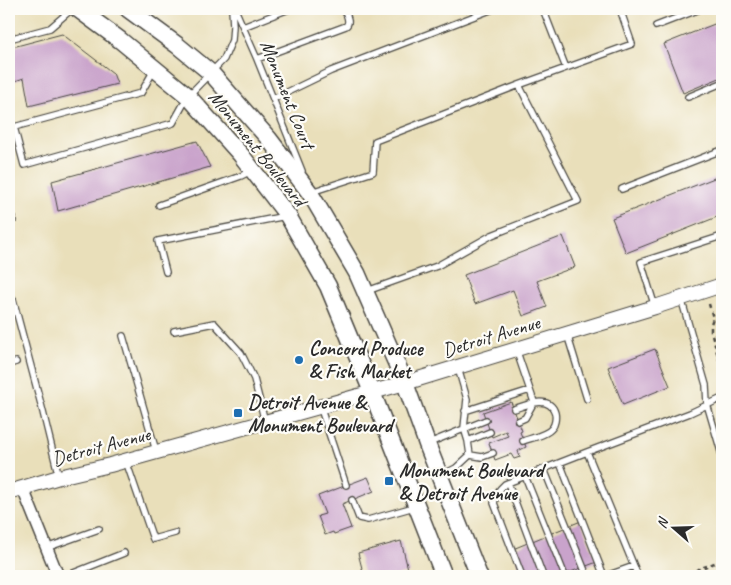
<svg xmlns="http://www.w3.org/2000/svg" width="731" height="585" font-family="Caveat,sans-serif">
  <style>
    .building { fill: #c9a3cb }
    .lines { fill: none; stroke-linecap: round; stroke-linejoin: round }
    .service-casing { stroke: #484640; stroke-width: 8 }
    .minor-casing { stroke: #484640; stroke-width: 14 }
    .tertiary-casing { stroke: #484640; stroke-width: 16 }
    .secondary-casing { stroke: #484640; stroke-width: 19 }
    .path { stroke: #484640; stroke-width: 2.5; stroke-dasharray: 4 4; stroke-linecap: butt }
    .service { stroke: #fff; stroke-width: 5.5 }
    .minor { stroke: #fff; stroke-width: 11 }
    .tertiary { stroke: #fff; stroke-width: 14 }
    .secondary { stroke: #fff; stroke-width: 16 }
    .poi-dot { fill: #1f6fb2; stroke: #fdfcf7; stroke-width: 2 }
    .labels { text-anchor: middle; stroke-width: 4.5; stroke-linejoin: round; paint-order: stroke }
    .street-label { font-size: 20px; fill: #2b2b2b; stroke: #fdfcf7 }
    .poi-label { font-size: 20px; font-weight: bold; fill: #2b2b2b; stroke: #fdfcf7; text-anchor: start }
  </style>
  <rect width="100%" height="100%" fill="#fdfcf7"/>
  <filter id="ink" filterUnits="userSpaceOnUse"><feTurbulence type="fractalNoise" baseFrequency=".02" numOctaves="2"/><feDisplacementMap in="SourceGraphic" scale="10" xChannelSelector="R" yChannelSelector="G"/><feConvolveMatrix kernelMatrix="1 2 1 2 8 2 1 2 1" color-interpolation-filters="sRGB"/></filter>
  <filter id="wash" filterUnits="userSpaceOnUse"><feTurbulence type="fractalNoise" baseFrequency=".0096" numOctaves="4" result="noise"/><feDisplacementMap in="SourceGraphic" scale="20" xChannelSelector="R" yChannelSelector="G"/><feGaussianBlur stdDeviation="1.12" result="paint"/><feColorMatrix in="noise" values="0 0 0 0 0 0 0 0 0 0 0 0 0 0 0 0 0 1.4 0 .05"/><feComposite in="paint" operator="in"/></filter>
  <g filter="url(#wash)">
    <rect width="100%" height="100%" fill="#e9dfba"/>
    <g id="blocks">
      <path class="building" d="M722 21V77L683 93 664 44Z
        M62 34 113 73 117 84 29 106 24 78 9 83V48Z
        M197 141 210 167 58 211 52 181Z
        M722 175V215L626 253 612 218Z
        M9 193 17 222 9 224Z
        M563 236 575 267 537 281 547 307 523 316 513 290 475 304 464 275Z
        M655 349 670 386 623 405 608 367Z
        M511 402 522 431 520 432 526 447 518 451 520 457 514 459 511 454 495 460 489 443 508 436 506 431 492 437 483 412Z
        M368 477 374 491 342 504 351 528 334 534 333 532 325 535 318 516 325 514 318 496Z
        M581 521 597 562 560 576H523L513 549Z
        M401 541 409 573 395 576H364L358 553Z"/>
    </g>
  </g>
  <g filter="url(#ink)">
    <use href="#blocks" fill-opacity="0" stroke="#484640" stroke-width="1"/>
    <g class="lines">
      <defs>
        <path id="service" d="M235 9 257 59 302 171
          M543 9 566 68
          M656 26 700 9
          M243 27 289 9
          M9 39 50 28 72 9
          M257 59 346 26C351 22 346 14 344 9
          M154 70 141 93 14 127 24 165 173 123 188 96 224 59 232 40 233 26 232 9
          M688 97 722 83
          M273 99 331 71 493 9
          M622 189 722 150
          M311 192 373 172 375 141 519 85 632 44 620 9
          M159 205 241 176 251 171
          M166 272 158 241 286 216
          M367 291 437 266 492 235 578 201 519 85
          M681 298 706 385 707 404 722 455
          M13 299 42 408 59 477
          M655 307 641 262 722 236
          M174 331 214 323 241 353 254 379 265 422
          M567 334 587 399
          M123 336 156 451
          M516 349 534 402
          M9 364 16 362
          M320 406 346 485
          M514 409C526 405 550 394 555 413 556 418 555 425 552 428 547 435 531 438 523 441
          M465 411 530 390
          M518 421 525 418 534 402
          M468 441 490 432
          M429 443 486 420
          M470 455 482 457 493 453
          M126 461 153 539 175 533
          M560 463 604 576
          M544 469 587 576
          M440 476 456 468 470 455 468 441 464 428 467 399 458 368
          M525 476 565 576
          M508 483 543 576
          M352 500 359 518 368 520 414 507
          M46 548 99 529
          M66 576 124 553
          M522 576 494 503C496 495 498 490 505 484L587 452
          M606 576 634 566
          M638 576 587 452 690 413 722 398"/>
        <path id="minor" d="M23 489 58 576"/>
        <path id="tertiary" d="M9 492 59 477 110 465 405 383 655 307 722 285"/>
        <path id="secondary" d="M78 9 120 40 188 96 241 155 288 216 328 286 372 392 444 576
          M128 9 177 45 211 73 269 139 310 193 357 273 405 383 427 444 479 576"/>
      </defs>
      <use href="#service" class="service-casing"/>
      <use href="#minor" class="minor-casing"/>
      <use href="#tertiary" class="tertiary-casing"/>
      <use href="#secondary" class="secondary-casing"/>
      <path class="path" d="M709 304 713 318 711 324V331L722 370
        M722 385V386
        M681 576 722 560"/>
      <use href="#service" class="service"/>
      <use href="#minor" class="minor"/>
      <use href="#tertiary" class="tertiary"/>
      <use href="#secondary" class="secondary"/>
    </g>
  </g>
  <g class="poi-dot">
    <circle cx="299" cy="360" r="5"/>
    <rect x="233" y="408" width="10" height="10" rx="2.5"/>
    <rect x="384" y="476" width="10" height="10" rx="2.5"/>
  </g>
  <g class="labels">
    <g class="street-label">
      <text transform="translate(288 94) rotate(68)" y="7">Monument Court</text>
      <text transform="translate(258 148) rotate(51)" y="7">Monument Boulevard</text>
      <text transform="translate(491 336) rotate(-17)" y="7">Detroit Avenue</text>
      <text transform="translate(101 446) rotate(-15)" y="7">Detroit Avenue</text>
    </g>
    <g class="poi-label">
      <text x="309" y="355">Concord Produce<tspan x="309" dy="23">&amp; Fish Market</tspan></text>
      <text x="248" y="409">Detroit Avenue &amp;<tspan x="248" dy="23">Monument Boulevard</tspan></text>
      <text x="399" y="477">Monument Boulevard<tspan x="399" dy="23">&amp; Detroit Avenue</tspan></text>
    </g>
  </g>
  <rect width="731" height="585" fill="none" stroke="#fdfcf7" stroke-width="30"/>
  <g transform="translate(674 528) rotate(290)" stroke="#fdfcf7" stroke-width="4" paint-order="stroke">
  <path d="M0-4L9 19L0 12L-9 19Z" fill="#2b2b2b"/>
  <text y="-8" font-size="14" font-weight="bold" text-anchor="middle" fill="#2b2b2b">N</text>
  </g>
</svg>
